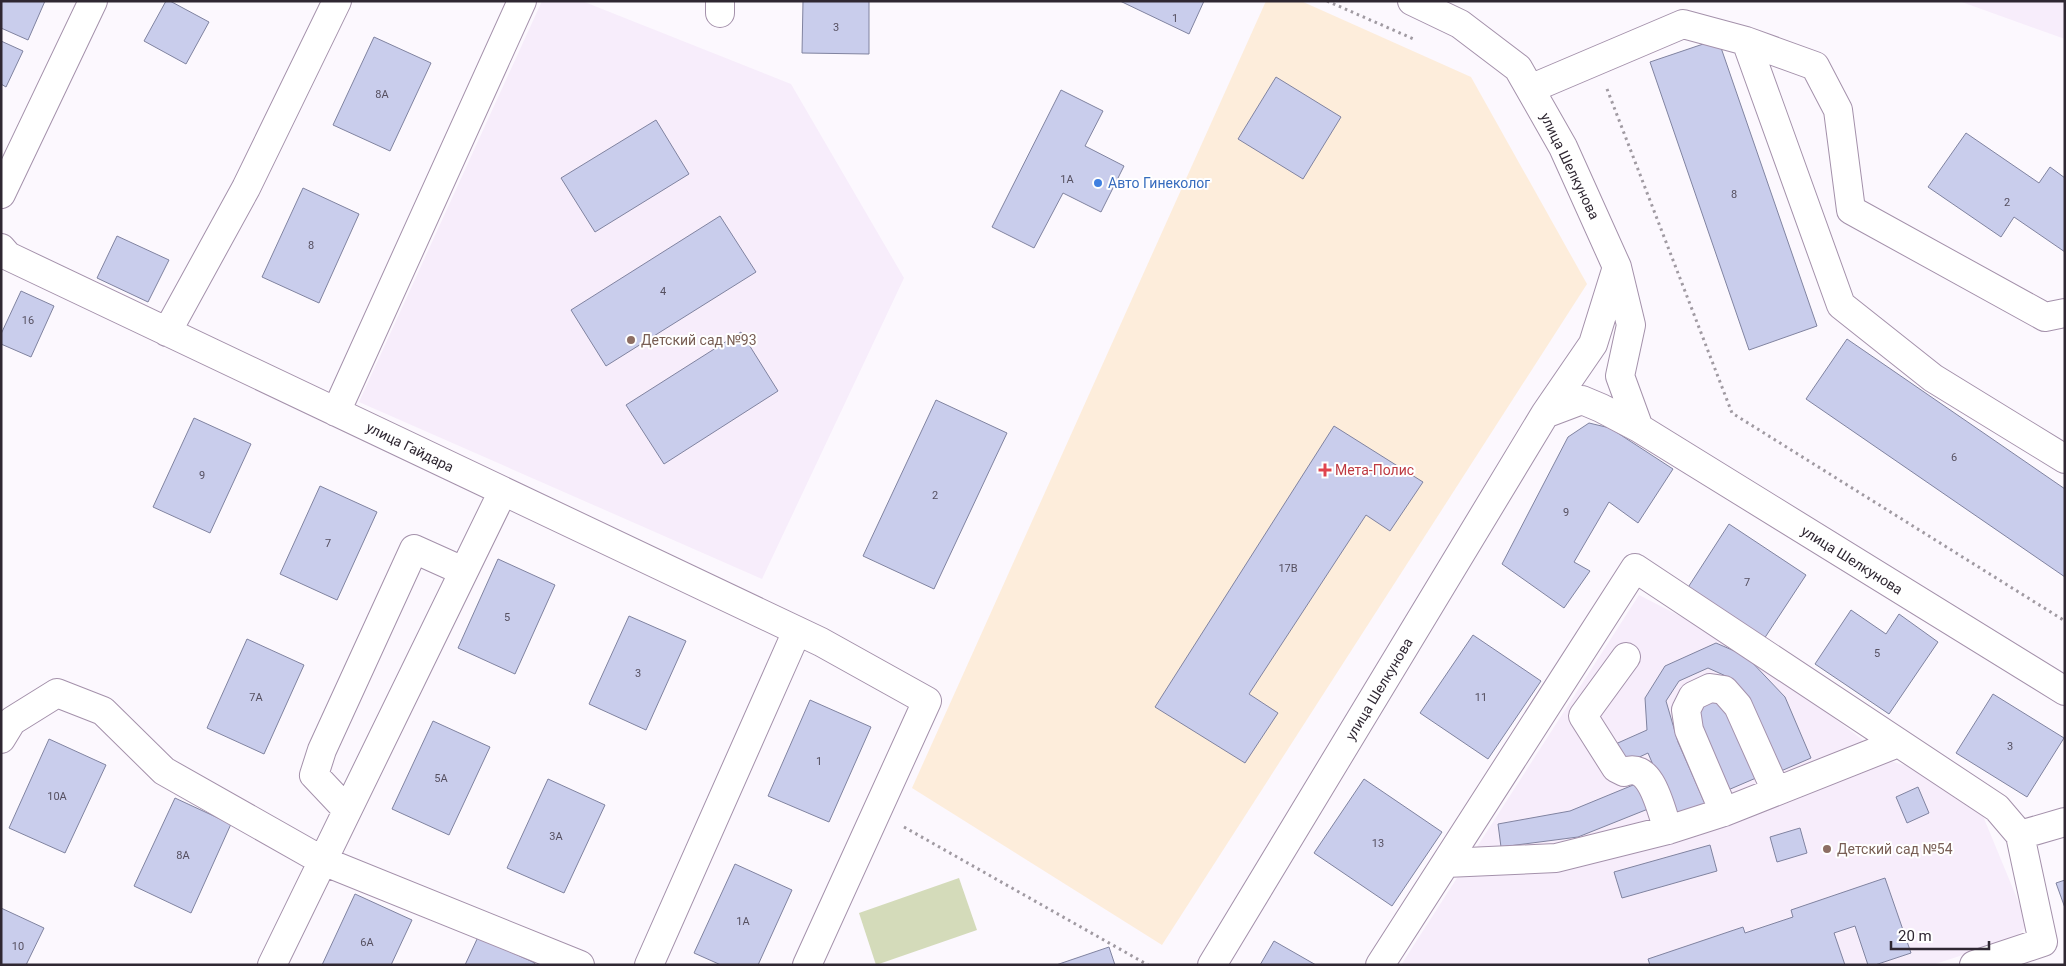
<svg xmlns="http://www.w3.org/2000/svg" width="2066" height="966" font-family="Roboto,sans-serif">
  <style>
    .built { fill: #f7edfb }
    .medical { fill: #fdeddb }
    .green { fill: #d4dbba }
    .building { fill: #c9cdec; stroke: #8083a0 }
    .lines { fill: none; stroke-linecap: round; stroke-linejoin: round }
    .minor-casing { stroke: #a491ab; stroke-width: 30 }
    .path { stroke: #a09aa2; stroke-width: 3; stroke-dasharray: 2.5 4; stroke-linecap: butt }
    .minor { stroke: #fff; stroke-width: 28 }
    .shop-dot { fill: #3f7fe0; stroke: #fff; stroke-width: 2 }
    .education-dot { fill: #8d6e63; stroke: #fff; stroke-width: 2 }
    .health-dot { fill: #e0444e; stroke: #fff; stroke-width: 2 }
    .labels { text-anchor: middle; stroke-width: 4; stroke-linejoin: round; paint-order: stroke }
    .number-label { font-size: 11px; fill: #565060 }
    .street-label { font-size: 14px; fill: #2f2732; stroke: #fff }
    .shop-label { font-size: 14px; fill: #366cbe; stroke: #fff; text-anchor: start }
    .education-label { font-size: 14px; fill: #785e54; stroke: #fff; text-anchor: start }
    .health-label { font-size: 14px; fill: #be3a42; stroke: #fff; text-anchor: start }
  </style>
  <rect width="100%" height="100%" fill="#fcf8fe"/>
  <path class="built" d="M542 1H582L791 84 904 278 762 579 359 402Z
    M1959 1H2065V39Z
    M1639 595 1744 649 1890 761 1911 767 1983 816 2028 925 2015 938 1932 965H1401Z"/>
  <path class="medical" d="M1266 1H1301L1471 77 1587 284 1162 945 912 788Z"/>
  <path class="green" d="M959 878 977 930 876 965 859 913Z"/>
  <path class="building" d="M1 1H45L28 40 1 28Z
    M166 1H170L209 22 186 64 144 41Z
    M803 1H869V54L802 53Z
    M1120 1H1204L1189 34Z
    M374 37 431 63 390 151 333 125Z
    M1718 39 1817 326 1749 350 1650 62Z
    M1 41 23 51 6 87 1 84Z
    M1276 77 1341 117 1303 179 1238 139Z
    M1061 90 1103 111 1085 146 1124 166 1101 212 1063 193 1034 248 992 227Z
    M656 120 689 174 595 232 561 178Z
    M1966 133 2039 183 2050 167 2065 178V252L2014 217 2001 237 1928 187Z
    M303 188 359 214 319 303 262 277Z
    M720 216 756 272 606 366 571 310Z
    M117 236 169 260 148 302 97 278Z
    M21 291 54 306 31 357 1 344V334Z
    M741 332 778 391 664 464 626 405Z
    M1847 339 2065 489V577L1806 399Z
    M936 400 1007 433 934 589 863 556Z
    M194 418 251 444 210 533 153 507Z
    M1589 423 1610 428 1673 469 1638 523 1609 502 1574 562 1590 571 1564 608 1502 564 1568 437Z
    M1334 426 1423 482 1390 531 1366 515 1249 694 1278 713 1245 763 1155 707Z
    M320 486 377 512 337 600 280 574Z
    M1729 524 1806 575 1764 639 1687 589Z
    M498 559 555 585 515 674 458 648Z
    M1851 610 1886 634 1899 614 1938 642 1889 714 1815 664Z
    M629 616 686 641 646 730 589 704Z
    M1473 635 1541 681 1488 759 1420 713Z
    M247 639 304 665 264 754 207 728Z
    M1716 643 1746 656 1785 697 1811 758 1781 771 1751 701 1728 677 1708 668 1679 681 1666 701 1678 742 1706 806 1676 819 1648 753 1620 766 1611 746 1647 730 1645 698 1665 666Z
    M1993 694 2064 738 2027 797 1956 753Z
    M810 700 871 727 829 822 768 796Z
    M1707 701H1718L1726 709 1756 778 1728 790 1699 720V709Z
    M433 721 490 747 449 835 392 809Z
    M49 739 106 765 65 853 9 828Z
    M548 779 605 805 564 893 507 868Z
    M1364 779 1442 832 1392 906 1314 853Z
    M1638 783 1648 809 1578 837 1501 847 1498 824 1570 811Z
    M1918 787 1929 813 1907 823 1896 797Z
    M175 798 231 824 191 913 134 886Z
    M1800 828 1807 853 1777 862 1770 837Z
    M1710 845 1717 871 1622 898 1614 872Z
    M735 864 792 890 758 965H721L694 953Z
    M1885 878 1911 953 1875 965H1868L1855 926 1834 933 1845 965H1650L1648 959 1743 927 1745 933 1793 917 1791 910Z
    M2065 880V908L2056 883Z
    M355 894 412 920 391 965H322Z
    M1 908 44 928 26 965H1Z
    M478 937 535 963 534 965H465Z
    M1274 941 1316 965H1260Z
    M1109 947 1115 965H1056Z"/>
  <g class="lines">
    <defs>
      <path id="minor" d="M720 1V13
        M1412 1 1460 24 1518 68 1563 147 1617 267 1631 325 1620 376 1639 428
        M1746 41 1841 305 1933 378 2065 459
        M1530 89 1683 24 1746 41 1815 66 1838 110 1851 210 2045 317 2065 313
        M1 194 93 1
        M1 248 8 256 821 642 927 701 807 965
        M167 332 246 188 337 1
        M336 412 522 1
        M1545 414 1593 344 1617 267
        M1626 657 1583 716 1616 768 1624 772C1652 760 1661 811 1668 830
        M1 739 12 721 57 693 103 711 164 771 323 861 580 965
        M347 810 314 775 322 750 414 549 463 571
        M1724 812 1689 730 1686 710 1693 696 1710 688 1724 690 1738 706 1776 791
        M2020 835 2065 822
        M1446 863 1556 858 1668 830 1724 812 1898 743
        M272 965 503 491
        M649 965 797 631
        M1212 965 1545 414 1582 400 1601 408 1639 428 2065 691
        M1380 965 1635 568 1997 808 2020 835 2043 942 1974 965"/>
    </defs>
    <use href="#minor" class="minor-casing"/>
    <path class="path" d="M1327 1 1416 40
      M1607 89 1732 413 2065 621
      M904 827 1148 965"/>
    <use href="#minor" class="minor"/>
  </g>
  <circle class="shop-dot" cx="1098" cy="183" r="5"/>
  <g class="education-dot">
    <circle cx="631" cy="340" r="5"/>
    <circle cx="1827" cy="849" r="5"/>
  </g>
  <path class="health-dot" d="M1322.5 462.5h5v5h5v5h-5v5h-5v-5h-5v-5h5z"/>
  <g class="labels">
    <g class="number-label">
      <text x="1175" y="22">1</text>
      <text x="836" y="31">3</text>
      <text x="382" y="98">8А</text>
      <text x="1067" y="183">1А</text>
      <text x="1734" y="198">8</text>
      <text x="2007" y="206">2</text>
      <text x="311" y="249">8</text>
      <text x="663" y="295">4</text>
      <text x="28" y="324">16</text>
      <text x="1954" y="461">6</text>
      <text x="202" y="479">9</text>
      <text x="935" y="499">2</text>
      <text x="1566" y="516">9</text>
      <text x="328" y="547">7</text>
      <text x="1288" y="572">17В</text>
      <text x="1747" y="586">7</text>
      <text x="507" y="621">5</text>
      <text x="1877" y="657">5</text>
      <text x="638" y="677">3</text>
      <text x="256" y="701">7А</text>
      <text x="1481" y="701">11</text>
      <text x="2010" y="750">3</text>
      <text x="819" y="765">1</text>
      <text x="441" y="782">5А</text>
      <text x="57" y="800">10А</text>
      <text x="556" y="840">3А</text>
      <text x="1378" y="847">13</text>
      <text x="183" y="859">8А</text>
      <text x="743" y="925">1А</text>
      <text x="367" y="946">6А</text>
      <text x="18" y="950">10</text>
    </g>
    <g class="street-label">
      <text transform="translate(1570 166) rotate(64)" y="5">улица Шелкунова</text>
      <text transform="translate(410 447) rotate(26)" y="5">улица Гайдара</text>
      <text transform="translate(1852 560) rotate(32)" y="5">улица Шелкунова</text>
      <text transform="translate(1379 689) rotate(-59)" y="5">улица Шелкунова</text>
    </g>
    <g class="shop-label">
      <text x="1108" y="188">Авто Гинеколог</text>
    </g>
    <g class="education-label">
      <text x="641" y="345">Детский сад №93</text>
      <text x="1837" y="854">Детский сад №54</text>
    </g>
    <g class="health-label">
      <text x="1335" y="475">Мета-Полис</text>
    </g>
  </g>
  <rect width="2066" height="966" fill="none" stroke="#2f2732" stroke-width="5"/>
  <path d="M1891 941v8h98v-8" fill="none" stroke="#2f2732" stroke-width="2.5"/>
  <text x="1898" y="941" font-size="15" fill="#2f2732" stroke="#ffffff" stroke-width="4" paint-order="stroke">20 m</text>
</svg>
